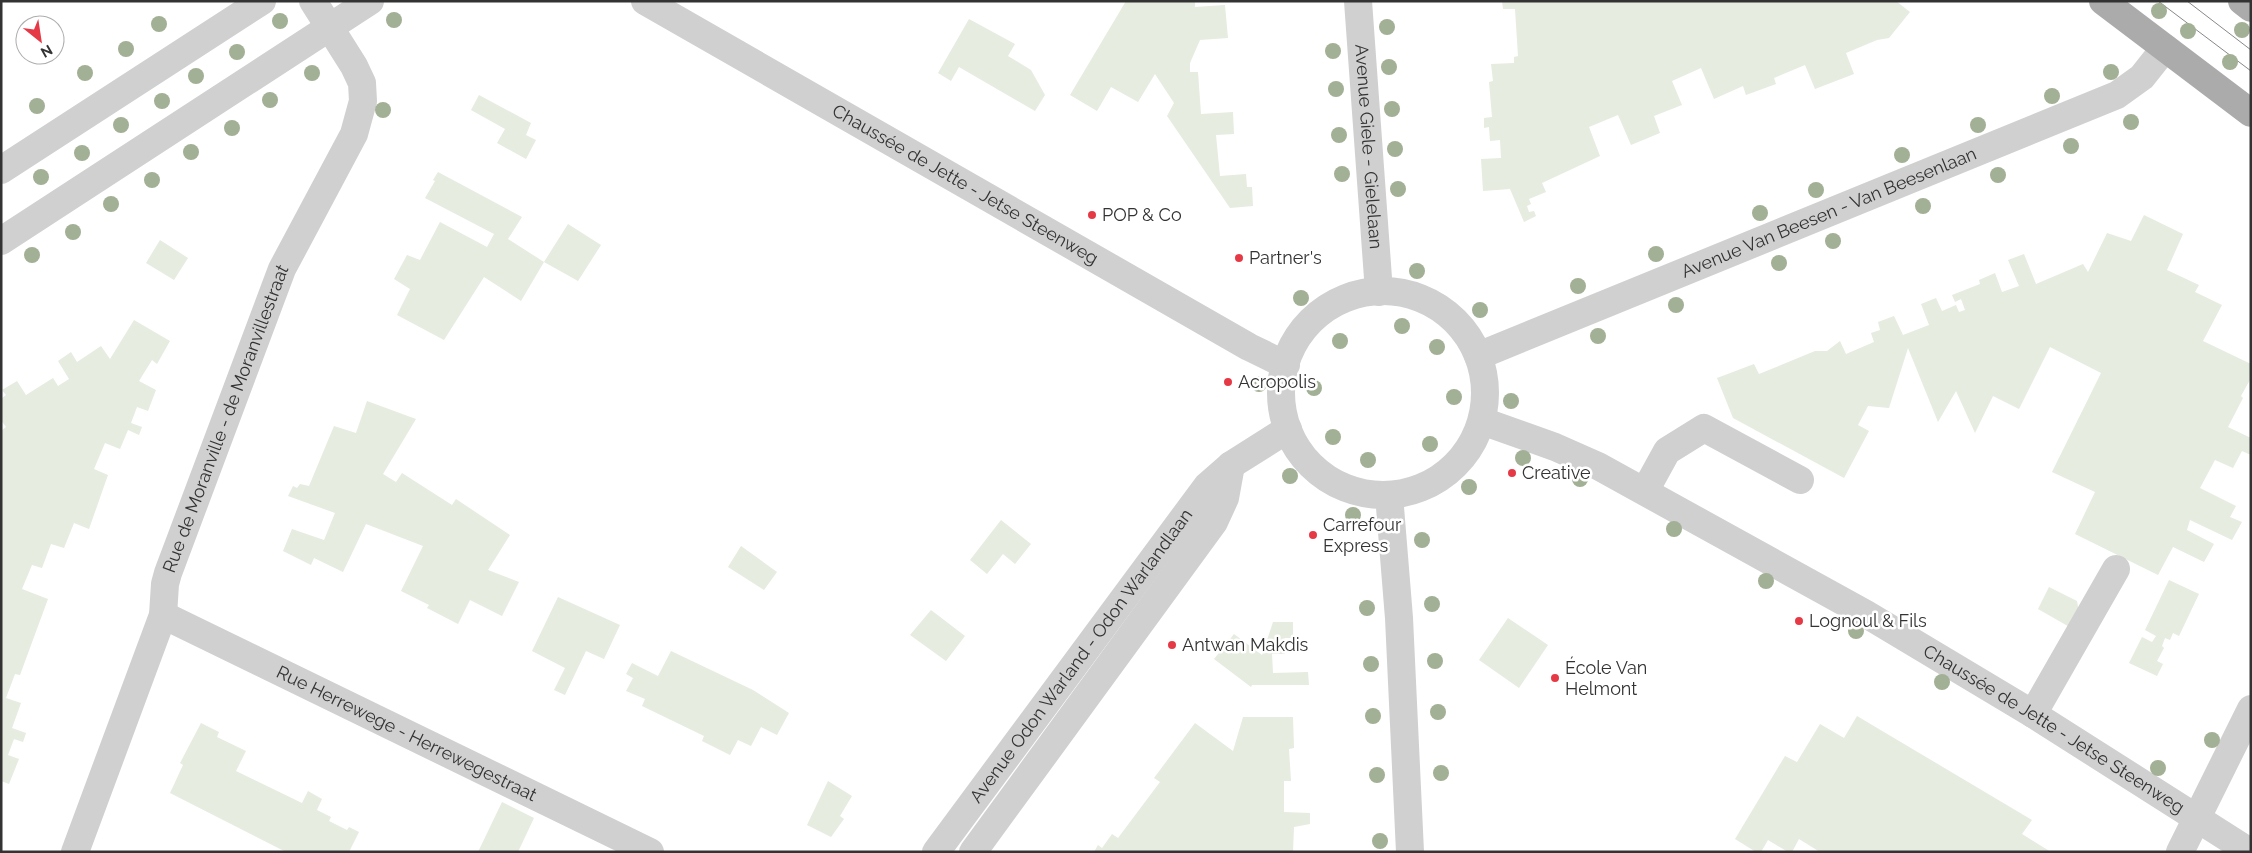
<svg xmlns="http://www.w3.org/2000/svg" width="2252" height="853" font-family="Raleway,sans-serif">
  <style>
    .green { fill: #e6ecdf }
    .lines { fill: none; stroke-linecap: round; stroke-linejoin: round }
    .minor { stroke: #d0d0d0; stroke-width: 28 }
    .major { stroke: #ababab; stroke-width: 28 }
    .tram { stroke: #888; stroke-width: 1 }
    .tree { fill: #a2b095 }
    .poi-dot { fill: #e63946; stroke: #fff; stroke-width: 2 }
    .labels { text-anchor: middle; stroke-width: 5; stroke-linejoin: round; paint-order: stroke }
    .street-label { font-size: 18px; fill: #333; stroke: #fff }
    .poi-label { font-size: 18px; fill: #333; stroke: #fff; text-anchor: start }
  </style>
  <rect width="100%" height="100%" fill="#fff"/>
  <path class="green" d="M1126 1H1195V7L1225 5 1228 38 1200 40 1190 63V72H1198L1201 114 1233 112 1234 134 1216 135 1220 176 1246 174 1247 187H1252L1253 206 1230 208 1167 116 1174 103 1155 74 1138 102 1111 87 1097 111 1070 95Z
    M1502 1H1896L1910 12 1889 38 1877 40 1846 53 1854 74 1815 89 1805 65 1774 78 1776 84 1746 95 1743 86 1714 99 1701 68 1672 81 1682 105 1654 116 1660 133 1631 145 1618 115 1589 127 1600 156 1542 183 1546 192 1529 199 1531 204 1527 206 1529 212 1534 211 1536 216 1524 222 1510 189 1483 191 1481 159 1501 158 1500 140 1490 141 1489 127 1484 128V118L1492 117 1489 82 1493 81 1491 64 1514 63V57L1518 56 1515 9H1503Z
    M969 19 1015 44 1008 56 1031 70 1045 95 1035 111 959 67 951 81 938 73Z
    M479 95 531 123 526 135 536 140 526 159 497 143 505 129 471 110Z
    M438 172 522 217 508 239 544 262 568 224 601 245 578 281 544 262 521 301 484 277 444 340 397 315 410 289 394 279 407 255 420 260 440 222 487 247 494 234 425 198 435 181 433 180Z
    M2144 215 2183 234 2167 270 2199 285 2195 292 2222 305 2203 341 2251 364V378L2241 396 2243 398 2228 427 2251 438V455L2242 451 2233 468 2215 460 2200 488 2236 506 2230 517 2242 522 2232 540 2190 520 2187 530 2214 544 2204 562 2173 547 2158 575 2075 534 2095 492 2052 472 2101 373 2050 347 2019 409 1993 396 1975 433 1956 391 1938 422 1908 348 1889 408 1868 406 1858 425 1869 431 1844 478 1733 418 1717 378 1754 364 1759 374 1815 351H1827L1840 341 1846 354 1874 342 1871 333 1880 330 1878 322 1894 316 1903 335 1929 325 1921 304 1936 298 1942 311 1956 305 1959 312 1965 310 1961 299 1955 302 1952 295 1980 284 1979 280 1995 273 2002 292 2019 286 2008 260 2024 254 2036 284 2083 264 2088 272 2107 233 2131 241Z
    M160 240 188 258 174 280 146 263Z
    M134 320 170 341 157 364 152 360 139 381 156 390 148 411 137 407 131 423 142 427 139 435 128 430 120 449 105 443 94 469 108 475 89 529 74 523 64 548 51 544 42 568 32 565 22 589 48 599 20 675 15 674 6 698 21 703 12 728 26 733 23 742 14 739 8 755 19 759 9 784 1 781V431L6 427 1 420V399L6 395 2 390 17 381 26 395 53 378 58 386 69 379 58 361 71 352 77 362 101 346 110 359Z
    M367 401 416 419 383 474 396 482 402 473 452 505 456 499 510 535 488 570 519 582 502 616 470 600 458 624 427 608 429 605 401 591 423 546 366 524 343 572 314 558 311 565 283 551 292 529 324 540 335 513 288 496 293 486 297 488 300 484 309 486 334 426 356 433Z
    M1001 520 1031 544 1015 564 1003 554 987 574 970 560Z
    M741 546 777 572 764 590 728 567Z
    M2169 580 2199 594 2179 636 2173 633 2170 640 2165 638 2162 646 2164 648 2157 661 2163 664 2157 676 2129 663 2142 637 2152 642 2156 636 2145 630Z
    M2049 587 2077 601 2080 617 2073 629 2038 609Z
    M558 597 620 625 604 659 586 651 565 695 554 690 565 668 532 651Z
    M931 610 965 636 946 661 910 635Z
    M1508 618 1548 645 1519 688 1479 660Z
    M1273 622H1293V638H1285V654H1272L1273 673 1308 672 1309 685H1252L1251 687 1214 659 1234 634 1262 655Z
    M671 651 753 690 789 713 777 735 761 727 751 746 738 740 730 755 702 741 704 736 642 706 645 699 626 691 633 678 626 674 632 663 658 676Z
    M1857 716 2032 820 2022 834 2051 852H1820L1799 839 1792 852H1788L1768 840 1761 852H1756L1735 839 1785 756 1797 762 1820 724 1844 738Z
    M1243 717H1293L1294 748 1289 749 1291 781H1284V812L1310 813V824L1294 827 1293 852H1094L1098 845 1102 848 1112 834 1118 838 1160 782 1154 778 1195 723 1233 751Z
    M201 723 219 732 217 737 246 751 236 771 302 803 308 791 322 799 317 810 331 817 329 821 347 830 349 827 359 832 349 852H286L170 793 183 765 180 763Z
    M828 781 852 796 840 816 844 819 831 837 807 825Z
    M502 802 534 818 518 852H478Z"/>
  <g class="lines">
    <g class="minor">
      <path id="s1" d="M645 1 1249 347 1286 365"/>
      <path id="s2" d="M1358 1 1379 292"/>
      <path d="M1 170 262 1"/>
      <path d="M1 241 370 1"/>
      <circle cx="1383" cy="393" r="102"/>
      <path id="s3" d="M1478 356 2117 95 2142 77 2165 48"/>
      <path id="s4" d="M1482 421 1555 447 1598 466 1866 614 2033 714 2250 852"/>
      <path d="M1645 491 1667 451 1704 428 1800 480"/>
      <path d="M1389 495 1399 618 1410 852"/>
      <path id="s5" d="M163 615 650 852"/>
      <path d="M2033 714 2116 569"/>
      <path id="s6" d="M75 852 163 615 165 584 168 573 282 269 354 134 363 101 362 83 354 66 313 1"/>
      <path id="s7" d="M936 852 1207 486 1231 465 1288 429"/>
      <path d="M973 852 1214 522 1225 498 1231 465"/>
      <path d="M2180 852 2251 709"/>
    </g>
    <path class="major" d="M2103 1 2251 113
      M2242 1 2251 8"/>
    <path class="tram" d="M2158 1 2251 71
      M2187 1 2251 50"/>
  </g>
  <g class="tree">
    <circle cx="2159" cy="11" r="8"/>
    <circle cx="394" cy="20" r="8"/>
    <circle cx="280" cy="21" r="8"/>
    <circle cx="159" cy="24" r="8"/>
    <circle cx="1387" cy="27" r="8"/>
    <circle cx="2242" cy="30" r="8"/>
    <circle cx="2188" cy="31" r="8"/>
    <circle cx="126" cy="49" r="8"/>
    <circle cx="1333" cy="51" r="8"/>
    <circle cx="237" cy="52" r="8"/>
    <circle cx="2230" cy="62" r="8"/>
    <circle cx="1389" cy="67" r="8"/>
    <circle cx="2111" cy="72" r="8"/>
    <circle cx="85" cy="73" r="8"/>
    <circle cx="312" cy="73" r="8"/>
    <circle cx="196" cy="76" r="8"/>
    <circle cx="1336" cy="89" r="8"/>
    <circle cx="2052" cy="96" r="8"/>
    <circle cx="270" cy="100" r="8"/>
    <circle cx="162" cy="101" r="8"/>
    <circle cx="37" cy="106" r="8"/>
    <circle cx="1392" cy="109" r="8"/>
    <circle cx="383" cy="110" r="8"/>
    <circle cx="2131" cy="122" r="8"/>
    <circle cx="121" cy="125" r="8"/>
    <circle cx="1978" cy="125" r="8"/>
    <circle cx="232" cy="128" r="8"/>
    <circle cx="1339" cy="135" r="8"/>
    <circle cx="2071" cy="146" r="8"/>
    <circle cx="1395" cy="149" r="8"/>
    <circle cx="191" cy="152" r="8"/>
    <circle cx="82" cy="153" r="8"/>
    <circle cx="1902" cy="155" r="8"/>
    <circle cx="1342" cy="174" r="8"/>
    <circle cx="1998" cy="175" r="8"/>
    <circle cx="41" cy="177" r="8"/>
    <circle cx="152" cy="180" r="8"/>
    <circle cx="1398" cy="189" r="8"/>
    <circle cx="1816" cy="190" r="8"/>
    <circle cx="111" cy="204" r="8"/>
    <circle cx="1923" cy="206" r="8"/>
    <circle cx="1760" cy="213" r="8"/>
    <circle cx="73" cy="232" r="8"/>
    <circle cx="1833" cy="241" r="8"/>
    <circle cx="1656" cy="254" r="8"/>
    <circle cx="32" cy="255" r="8"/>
    <circle cx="1779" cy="263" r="8"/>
    <circle cx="1417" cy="271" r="8"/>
    <circle cx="1578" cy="286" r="8"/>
    <circle cx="1301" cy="298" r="8"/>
    <circle cx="1676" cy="305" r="8"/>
    <circle cx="1480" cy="310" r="8"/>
    <circle cx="1402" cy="326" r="8"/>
    <circle cx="1598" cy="336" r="8"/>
    <circle cx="1340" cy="341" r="8"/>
    <circle cx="1437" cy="347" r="8"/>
    <circle cx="1259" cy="384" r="8"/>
    <circle cx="1314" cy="388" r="8"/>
    <circle cx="1454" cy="397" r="8"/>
    <circle cx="1511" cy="401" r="8"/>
    <circle cx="1333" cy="437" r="8"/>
    <circle cx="1430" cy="444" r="8"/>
    <circle cx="1523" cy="458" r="8"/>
    <circle cx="1368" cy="460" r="8"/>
    <circle cx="1290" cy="476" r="8"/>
    <circle cx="1580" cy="479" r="8"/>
    <circle cx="1469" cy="487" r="8"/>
    <circle cx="1353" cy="515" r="8"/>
    <circle cx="1674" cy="529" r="8"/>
    <circle cx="1422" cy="540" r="8"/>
    <circle cx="1766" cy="581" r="8"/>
    <circle cx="1432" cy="604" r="8"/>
    <circle cx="1367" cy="608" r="8"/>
    <circle cx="1856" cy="631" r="8"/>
    <circle cx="1435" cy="661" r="8"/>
    <circle cx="1371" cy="664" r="8"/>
    <circle cx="1942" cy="682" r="8"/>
    <circle cx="1438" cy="712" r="8"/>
    <circle cx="1373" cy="716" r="8"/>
    <circle cx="2212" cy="740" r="8"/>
    <circle cx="2158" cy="768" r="8"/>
    <circle cx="1441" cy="773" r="8"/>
    <circle cx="1377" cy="775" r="8"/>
    <circle cx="1380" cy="841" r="8"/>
  </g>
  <g class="poi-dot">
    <circle cx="1092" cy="215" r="5"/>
    <circle cx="1239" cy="258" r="5"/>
    <circle cx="1228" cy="382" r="5"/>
    <circle cx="1512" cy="473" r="5"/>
    <circle cx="1313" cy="535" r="5"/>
    <circle cx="1799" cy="621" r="5"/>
    <circle cx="1172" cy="645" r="5"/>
    <circle cx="1555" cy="678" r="5"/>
  </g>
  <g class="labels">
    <g class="street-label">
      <text dy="6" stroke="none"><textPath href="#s2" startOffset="146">Avenue Giele - Gielelaan</textPath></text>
      <text dy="6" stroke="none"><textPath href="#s1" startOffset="369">Chaussée de Jette - Jetse Steenweg</textPath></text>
      <text dy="6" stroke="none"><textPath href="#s3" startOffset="379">Avenue Van Beesen - Van Beesenlaan</textPath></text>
      <text dy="6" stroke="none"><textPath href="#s6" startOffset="460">Rue de Moranville - de Moranvillestraat</textPath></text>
      <text dy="6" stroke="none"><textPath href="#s7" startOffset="244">Avenue Odon Warland - Odon Warlandlaan</textPath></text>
      <text dy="6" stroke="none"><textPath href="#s4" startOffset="651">Chaussée de Jette - Jetse Steenweg</textPath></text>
      <text dy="6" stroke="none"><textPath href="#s5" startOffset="271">Rue Herrewege - Herrewegestraat</textPath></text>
    </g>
    <g class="poi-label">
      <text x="1102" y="221">POP &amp; Co</text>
      <text x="1249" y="264">Partner's</text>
      <text x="1238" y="388">Acropolis</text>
      <text x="1522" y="479">Creative</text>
      <text x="1323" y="531">Carrefour<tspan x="1323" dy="21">Express</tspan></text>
      <text x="1809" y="627">Lognoul &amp; Fils</text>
      <text x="1182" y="651">Antwan Makdis</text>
      <text x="1565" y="674">École Van<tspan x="1565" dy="21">Helmont</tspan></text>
    </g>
  </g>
  <rect width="2252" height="853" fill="none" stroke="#333333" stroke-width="5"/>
  <g transform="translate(40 40) rotate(150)"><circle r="24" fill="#ffffff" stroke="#adadad"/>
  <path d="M0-4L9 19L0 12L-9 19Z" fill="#e63946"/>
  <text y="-8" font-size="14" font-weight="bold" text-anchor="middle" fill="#333333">N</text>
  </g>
</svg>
